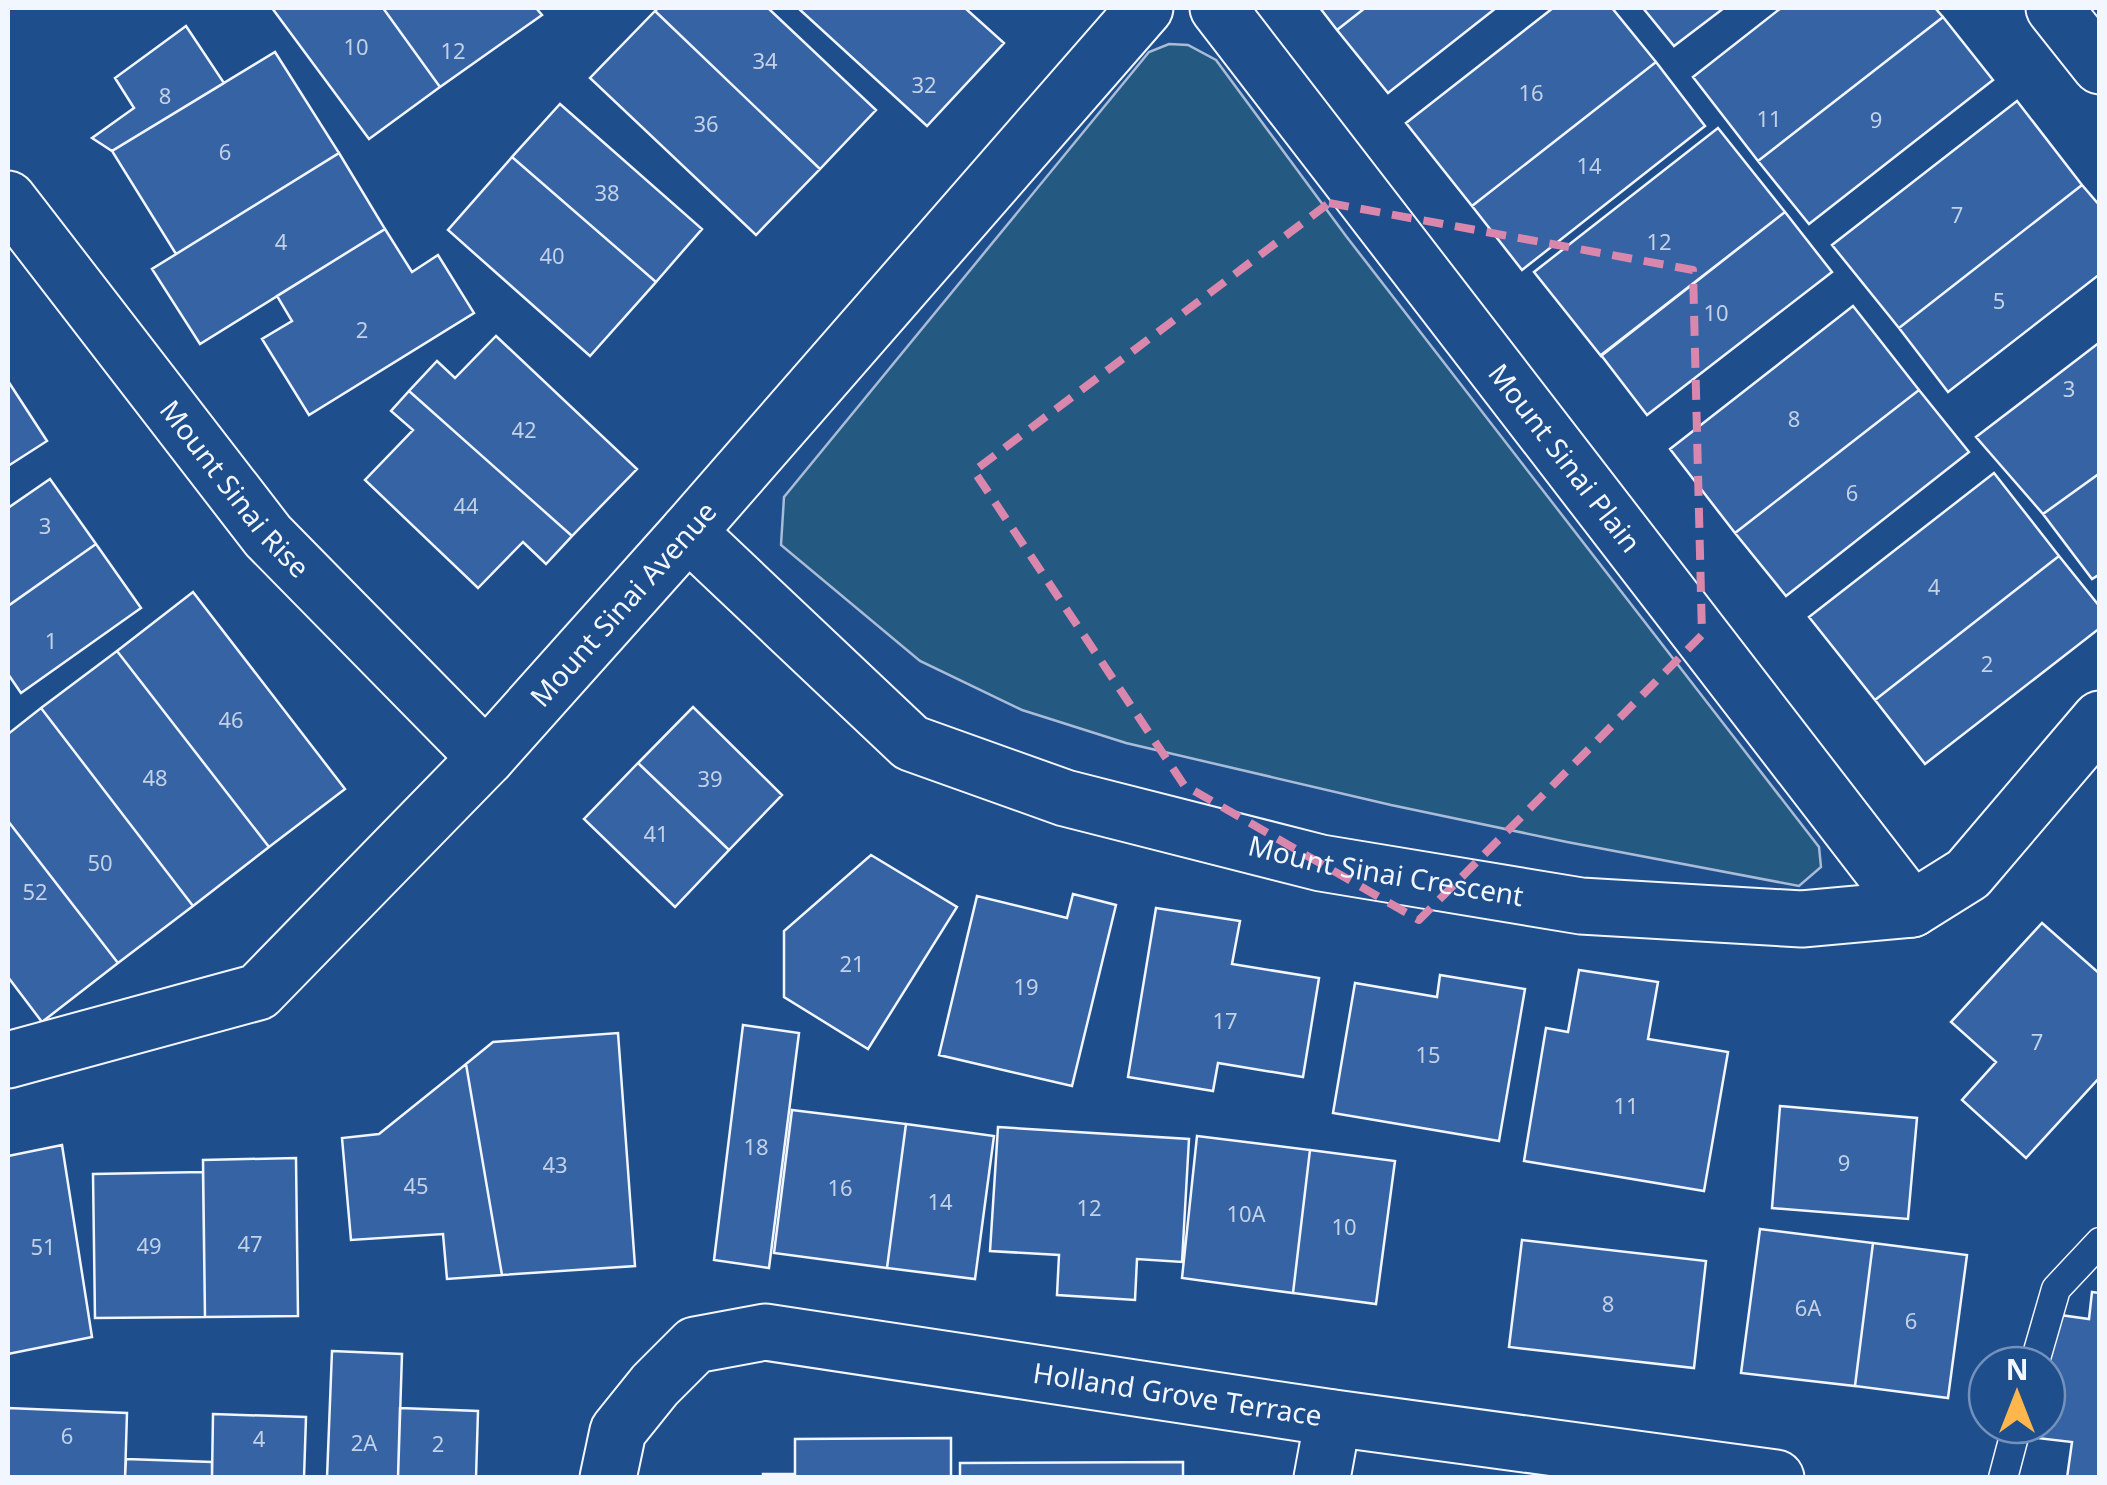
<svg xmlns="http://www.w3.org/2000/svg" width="2107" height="1485" font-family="'Noto Sans',sans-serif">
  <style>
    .green { fill: #245a82; stroke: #a8bbd7; stroke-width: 2.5 }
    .building { fill: #3563a3; stroke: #f2f6ff; stroke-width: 2.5 }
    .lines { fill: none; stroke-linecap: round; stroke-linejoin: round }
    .service-casing { stroke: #f2f6ff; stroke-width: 31 }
    .minor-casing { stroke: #f2f6ff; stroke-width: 59 }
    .service { stroke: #1f4e8c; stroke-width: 28 }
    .minor { stroke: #1f4e8c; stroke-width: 55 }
    .marked { fill: none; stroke: #da87ad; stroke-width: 8; stroke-dasharray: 20 12; stroke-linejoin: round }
    .labels { text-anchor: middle; stroke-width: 8; stroke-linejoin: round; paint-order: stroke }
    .number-label { font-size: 22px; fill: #c3d1e8 }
    .street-label { font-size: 28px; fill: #f2f6ff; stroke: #1f4e8c }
  </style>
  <rect width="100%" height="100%" fill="#1f4e8c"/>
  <path class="green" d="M1169 44 1188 45 1216 60 1346 236 1819 847 1821 867 1799 886 1567 842 1391 805 1126 743 1022 710 920 661 781 545 784 497 1149 52Z"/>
  <path class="building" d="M272 8H383L440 87 369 139Z
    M383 8H536L542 15 440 87Z
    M658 8H768L876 110 820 169 655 11Z
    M798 8H965L1004 43 927 126Z
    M1320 8H1365L1337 30Z
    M1365 8H1496L1388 93 1337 30Z
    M1553 8H1612L1656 62 1472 206 1406 123Z
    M1643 8H1724L1674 46Z
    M1781 8H1935L1943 17 1758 161 1693 77Z
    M655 11 820 169 756 235 590 78Z
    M1943 17 1993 80 1809 224 1758 161Z
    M186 26 224 83 112 151 92 138 134 108 115 78Z
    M275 52 339 153 176 254 112 151Z
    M1656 62 1705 126 1522 270 1472 206Z
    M2017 101 2082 185 1899 328 1832 245Z
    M560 104 702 229 656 282 512 157Z
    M1718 128 1785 212 1601 356 1534 272Z
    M339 153 385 229 200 344 152 269Z
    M512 157 656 282 590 356 448 230Z
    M2082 185 2100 206V274L1948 392 1899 328Z
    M1785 212 1832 272 1647 415 1601 355Z
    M385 229 412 272 438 255 474 313 309 415 262 339 292 321 277 296Z
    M1853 306 1919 390 1735 533 1670 449Z
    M496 336 637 469 572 536 409 391 437 361 455 378Z
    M2100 342V473L2043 514 1976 437Z
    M8 381 47 441 8 466Z
    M1919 390 1969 452 1786 596 1735 533Z
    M409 391 572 536 546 564 523 542 478 588 365 480 413 430 391 411Z
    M1994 473 2059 556 1875 700 1809 617Z
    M2100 473V574L2092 579 2043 514Z
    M50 479 96 544 8 606V508Z
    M96 544 141 608 21 693 8 674V606Z
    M2059 556 2100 607V628L1925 764 1875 700Z
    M193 592 345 789 269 847 117 651Z
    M117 651 269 847 193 906 41 708Z
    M693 707 782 795 729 850 638 763Z
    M41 708 193 906 118 963 8 821V734Z
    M638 763 729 850 675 907 584 819Z
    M8 821 118 963 42 1022 8 977Z
    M871 855 957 907 868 1049 784 997V931Z
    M1073 894 1116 905 1072 1086 939 1055 977 896 1067 918Z
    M1156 908 1240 921 1232 964 1319 978 1303 1077 1218 1063 1213 1091 1128 1077Z
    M2042 923 2100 974V1077L2026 1158 1962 1100 1996 1062 1951 1022Z
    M1579 970 1658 982 1648 1039 1728 1052 1704 1191 1524 1161 1546 1028 1568 1032Z
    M1440 975 1525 989 1499 1141 1333 1113 1355 983 1437 997Z
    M743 1025 799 1033 769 1268 714 1260Z
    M618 1033 635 1266 502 1275 466 1064 493 1042Z
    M466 1064 502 1275 447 1279 443 1234 351 1240 342 1138 379 1134Z
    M1780 1106 1917 1118 1908 1219 1772 1208Z
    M792 1110 906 1124 887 1268 774 1253Z
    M906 1124 994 1136 975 1279 887 1268Z
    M998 1127 1189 1139 1182 1262 1137 1259 1135 1300 1057 1295 1059 1255 990 1251Z
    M1197 1136 1310 1150 1293 1293 1182 1278Z
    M62 1145 92 1337 8 1354V1156Z
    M1310 1150 1395 1161 1376 1304 1293 1293Z
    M296 1158 298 1316 205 1317 203 1160Z
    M203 1172 205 1317 95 1318 93 1174Z
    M1760 1229 1873 1243 1855 1386 1741 1373Z
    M1522 1240 1706 1261 1694 1368 1509 1347Z
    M1873 1243 1967 1255 1948 1398 1855 1386Z
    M2092 1292 2100 1293V1478H2067L2072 1442 2037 1438 2039 1425H2047V1365L2053 1314 2089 1319Z
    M332 1351 402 1354 398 1478H327Z
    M8 1408 127 1413 125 1478H8Z
    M400 1408 478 1411 476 1478H398Z
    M213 1414 306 1417 304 1478H212Z
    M951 1438V1478H763V1474H795V1439Z
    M126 1459 212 1462V1478H125Z
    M1183 1462V1478H960V1463Z"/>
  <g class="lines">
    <defs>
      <path id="service" d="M2034 1365 2056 1289 2100 1242
        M2003 1478 2017 1425"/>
      <g id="minor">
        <path id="s1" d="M1218 8 1912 909"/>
        <path d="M2054 8 2100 66"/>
        <path id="s2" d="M8 199 268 536 486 758"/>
        <path id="s3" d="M688 532 911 743 1065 798 1321 863 1581 906 1802 919 1912 909 1968 874 2100 719"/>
        <path id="s4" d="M8 1060 258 992 486 758 688 532 1145 8"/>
        <path id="s5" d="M608 1478 618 1431 655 1385 695 1345 765 1332 1333 1418 1776 1478"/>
        <path d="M1322 1478 1333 1418"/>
      </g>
    </defs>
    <use href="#service" class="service-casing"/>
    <use href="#minor" class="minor-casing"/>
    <use href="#service" class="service"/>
    <use href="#minor" class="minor"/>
  </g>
  <path class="marked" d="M1329 203 1693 270 1702 635 1419 920 1184 785 974 471Z"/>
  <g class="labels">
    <g class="number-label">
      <text x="356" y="55">10</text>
      <text x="453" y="59">12</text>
      <text x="765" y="69">34</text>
      <text x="924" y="93">32</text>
      <text x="1531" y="101">16</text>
      <text x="165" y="104">8</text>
      <text x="1769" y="127">11</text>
      <text x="1876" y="128">9</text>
      <text x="706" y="132">36</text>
      <text x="225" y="160">6</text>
      <text x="1589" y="174">14</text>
      <text x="607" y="201">38</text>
      <text x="1957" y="223">7</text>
      <text x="281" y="250">4</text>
      <text x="1659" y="250">12</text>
      <text x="552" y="264">40</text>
      <text x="1999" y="309">5</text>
      <text x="1716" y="321">10</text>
      <text x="362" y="338">2</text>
      <text x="2069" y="397">3</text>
      <text x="1794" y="427">8</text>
      <text x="524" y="438">42</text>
      <text x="1852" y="501">6</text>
      <text x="466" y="514">44</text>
      <text x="45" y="534">3</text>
      <text x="1934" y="595">4</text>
      <text x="51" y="649">1</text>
      <text x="1987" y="672">2</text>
      <text x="231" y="728">46</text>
      <text x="155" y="786">48</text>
      <text x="710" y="787">39</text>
      <text x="656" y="842">41</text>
      <text x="100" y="871">50</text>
      <text x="35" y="900">52</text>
      <text x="852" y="972">21</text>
      <text x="1026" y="995">19</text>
      <text x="1225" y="1029">17</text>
      <text x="2037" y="1050">7</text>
      <text x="1428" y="1063">15</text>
      <text x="1626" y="1114">11</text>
      <text x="756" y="1155">18</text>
      <text x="1844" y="1171">9</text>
      <text x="555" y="1173">43</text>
      <text x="416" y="1194">45</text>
      <text x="840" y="1196">16</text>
      <text x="940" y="1210">14</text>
      <text x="1089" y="1216">12</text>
      <text x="1246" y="1222">10A</text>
      <text x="1344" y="1235">10</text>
      <text x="250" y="1252">47</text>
      <text x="149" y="1254">49</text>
      <text x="43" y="1255">51</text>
      <text x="1608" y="1312">8</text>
      <text x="1808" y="1316">6A</text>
      <text x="1911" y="1329">6</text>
      <text x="67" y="1444">6</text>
      <text x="259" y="1447">4</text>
      <text x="364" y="1451">2A</text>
      <text x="438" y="1452">2</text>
    </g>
    <g class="street-label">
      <text dy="10" stroke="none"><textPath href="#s1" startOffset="568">Mount Sinai Plain</textPath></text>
      <text dy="10" stroke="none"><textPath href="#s2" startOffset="368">Mount Sinai Rise</textPath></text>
      <text dy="10" stroke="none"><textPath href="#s4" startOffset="792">Mount Sinai Avenue</textPath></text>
      <text dy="10" stroke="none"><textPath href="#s3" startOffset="800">Mount Sinai Crescent</textPath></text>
      <text dy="10" stroke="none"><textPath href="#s5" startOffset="652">Holland Grove Terrace</textPath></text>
    </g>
  </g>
  <rect width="2107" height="1485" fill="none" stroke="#f2f6ff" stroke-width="20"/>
  <g transform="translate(2017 1395)"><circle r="48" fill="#1f4e8c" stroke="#7391ba" stroke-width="2.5"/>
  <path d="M0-8L18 38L0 25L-18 38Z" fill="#ffb74d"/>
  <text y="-15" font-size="28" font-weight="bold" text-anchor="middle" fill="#f2f6ff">N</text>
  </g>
</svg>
